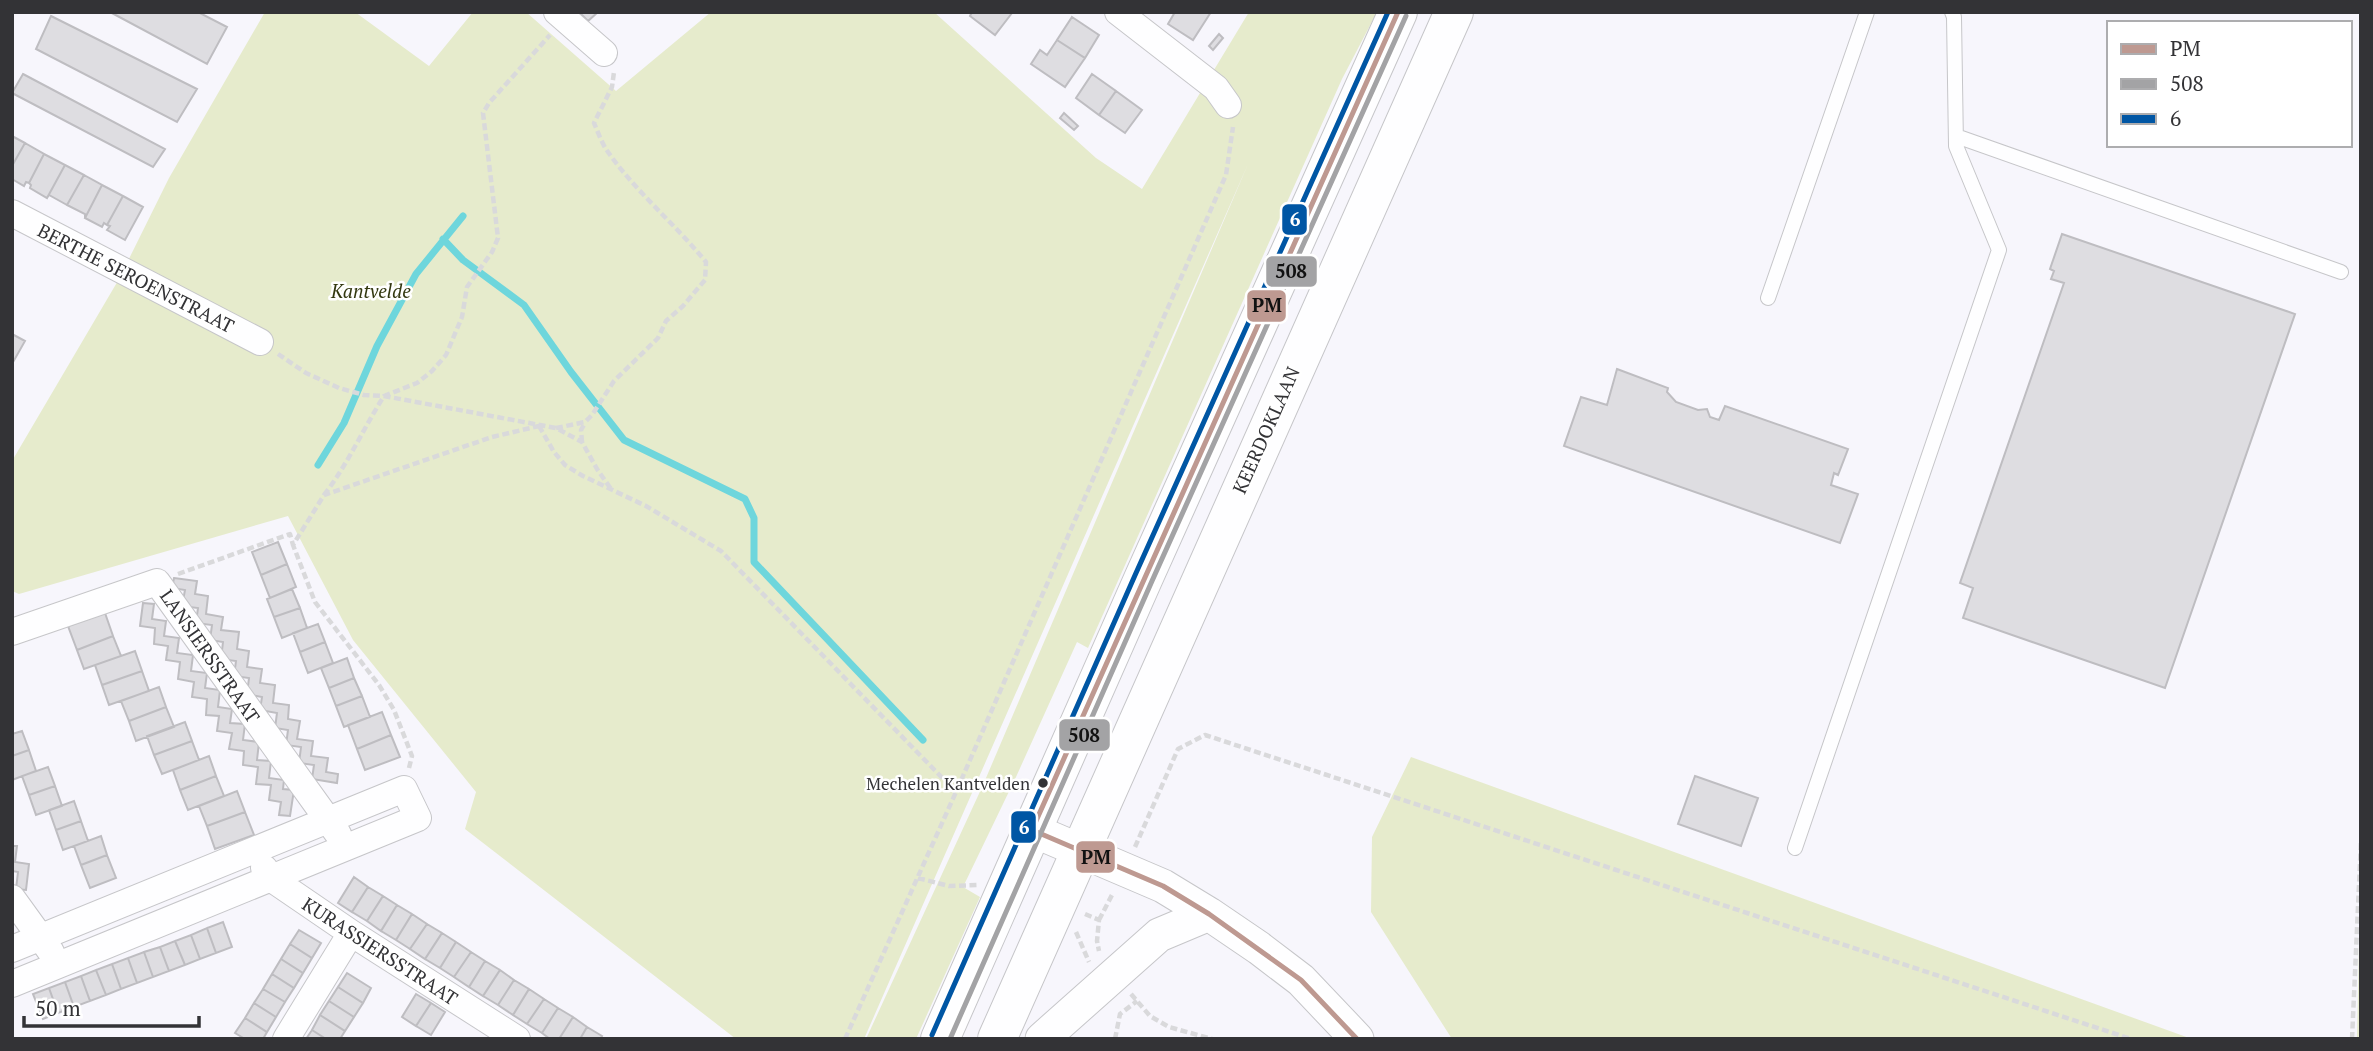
<svg xmlns="http://www.w3.org/2000/svg" width="2373" height="1051" font-family="'PT Serif',serif">
  <style>
    .green { fill: #e6ebcc }
    .lines { fill: none; stroke-linecap: round; stroke-linejoin: round }
    .stream { stroke: #6ed6dc; stroke-width: 7 }
    .building { fill: #dedde1; stroke: #bebdc1; stroke-width: 2 }
    .service-casing { stroke: #c6c6c9; stroke-width: 16 }
    .minor-casing { stroke: #c6c6c9; stroke-width: 28 }
    .tertiary-casing { stroke: #c6c6c9; stroke-width: 35 }
    .primary-casing { stroke: #c6c6c9; stroke-width: 40 }
    .path { stroke: #d9d9db; stroke-width: 4.5; stroke-dasharray: 7 3.5; stroke-linecap: butt }
    .service { stroke: #fefeff; stroke-width: 14 }
    .minor { stroke: #fefeff; stroke-width: 26 }
    .tertiary { stroke: #fefeff; stroke-width: 33 }
    .primary { stroke: #fefeff; stroke-width: 38 }
    .bus-1-casing { stroke: #fff; stroke-width: 10 }
    .bus-2-casing { stroke: #fff; stroke-width: 10 }
    .bus-3-casing { stroke: #fff; stroke-width: 10 }
    .bus-1 { stroke: #be9991; stroke-width: 5 }
    .bus-2 { stroke: #a3a3a5; stroke-width: 5 }
    .bus-3 { stroke: #0056a4; stroke-width: 5 }
    .bus-dot { fill: #333336; stroke: #fff; stroke-width: 2.5 }
    .labels { text-anchor: middle; stroke-width: 5; stroke-linejoin: round; paint-order: stroke }
    .bus-label { font-size: 17px; fill: #333336; stroke: #fff; text-anchor: end }
    .street-label { font-size: 19px; fill: #333336; stroke: #fff }
    .park-label { font-size: 19px; font-style: italic; fill: #333810; stroke: #fff }
    .line-badge { stroke: #fff; stroke-width: 2.5 }
    .badge-label { font-size: 19px; text-anchor: middle; font-weight: bold; fill: #fff }
    .pale-badge-label { font-size: 19px; text-anchor: middle; font-weight: bold; fill: #111 }
  </style>
  <rect width="100%" height="100%" fill="#f7f6fc"/>
  <path class="green" d="M265 12H355L429 66 473 12H526L616 91 711 12H934L1096 158 1142 189 1249 12H1377L1342 79 1088 648 1077 642 1016 777 963 887 980 897 916 1039H866L983 785 1248 164 864 1039H736L465 829 476 792 353 640 288 516 19 594 12 591V461L119 279 169 178Z
    M1411 757 2192 1039H1452L1371 912 1372 837Z
    M2361 841V1039H2357Z"/>
  <g class="lines">
    <path class="stream" d="M443 239 463 260 524 305 571 372 624 440 745 499 754 518V562L923 740
      M318 465 344 423 377 346 416 274 463 216"/>
  </g>
  <path class="building" d="M110 12H198L227 27 207 64Z
    M579 12H598L588 21Z
    M972 12H1012V13L995 35 970 16Z
    M1175 12H1211L1193 40 1168 24Z
    M51 16 197 89 177 122 36 49Z
    M1072 17 1099 35 1085 58 1057 40Z
    M1219 34 1223 38 1213 50 1209 46Z
    M1057 40 1085 58 1065 87 1031 64 1040 50 1047 55Z
    M23 74 165 149 153 167 12 93Z
    M1092 74 1116 91 1099 115 1076 98Z
    M1116 91 1142 110 1125 133 1099 115Z
    M1064 113 1078 126 1074 130 1060 118Z
    M12 136 25 143 12 166Z
    M25 143 44 154 29 183 26 182 24 186 12 179V166Z
    M44 154 65 165 47 198 30 188 31 185 29 183Z
    M65 165 84 175 67 205 49 195 47 198Z
    M84 175 102 185 85 218V214L67 205Z
    M102 185 123 196 107 225 104 223 102 227 85 218Z
    M123 196 143 207 125 240 107 230 110 226 107 225Z
    M2062 234 2295 314 2165 688 1963 618 1973 588 1960 583 2064 283 2051 279 2054 271 2050 269Z
    M12 334 25 341 12 364Z
    M1617 369 1668 388 1667 392 1676 402 1698 410 1707 409 1710 417 1719 420 1725 406 1848 449 1838 475 1834 473 1831 485 1858 494 1840 543 1564 446 1581 397 1607 405Z
    M278 542 287 564 261 575 252 552Z
    M287 564 296 587 270 598 261 575Z
    M174 578 197 581 195 594 208 596 206 614 223 617 221 630 239 632 237 649 249 651 247 667 262 669 260 683 275 685 273 703 289 705 288 719 300 721 297 739 313 741 311 756 328 758 326 772 338 774 337 783 312 779 314 765 299 763 301 747 286 745 288 730 275 728 277 713 260 710 262 697 247 694 249 678 234 676 236 661 221 659 223 642 210 640 212 625 196 623 198 608 182 606 185 590 172 588Z
    M292 589 300 608 274 617 267 599Z
    M143 603 154 604 152 619 166 621 164 636 179 638 177 653 193 655 191 671 207 673 205 688 220 690 218 707 232 709 230 723 245 724 243 740 259 742 257 760 271 761 269 778 284 780 283 789 294 790 290 816 279 815 281 802 269 800 271 785 256 784 258 767 243 765 244 751 229 749 232 733 217 731 219 716 206 715 207 699 192 697 194 682 178 679 180 662 166 660 168 646 154 644 155 628 140 626Z
    M300 608 307 628 282 638 274 617Z
    M105 613 113 636 77 650 68 626Z
    M318 624 325 642 300 652 293 633Z
    M113 636 121 656 84 669 77 650Z
    M325 642 333 663 308 673 300 652Z
    M135 651 142 671 102 685 95 665Z
    M347 658 354 678 329 688 321 668Z
    M142 671 149 691 109 705 102 685Z
    M354 678 362 696 336 706 329 688Z
    M159 687 166 707 129 721 121 701Z
    M362 696 370 717 344 727 336 706Z
    M166 707 174 727 136 741 129 721Z
    M382 712 391 735 357 749 348 725Z
    M185 722 192 741 154 755 147 736Z
    M22 731 29 750 12 756V734Z
    M391 735 400 757 365 770 357 749Z
    M192 741 199 760 162 774 154 755Z
    M29 750 36 771 12 780V756Z
    M209 756 216 776 180 790 173 770Z
    M48 767 55 786 29 795 22 776Z
    M216 776 224 796 188 810 180 790Z
    M1695 776 1758 798 1741 846 1678 824Z
    M55 786 62 806 36 815 29 795Z
    M237 791 245 812 207 826 199 806Z
    M74 801 81 821 56 830 49 810Z
    M245 812 254 835 215 849 207 826Z
    M81 821 88 841 63 850 56 830Z
    M101 836 107 855 81 865 74 846Z
    M12 846H17L15 862 29 864 26 890 16 889 18 872 12 871Z
    M107 855 116 878 90 888 81 865Z
    M354 877 368 887 352 912 338 903Z
    M368 887 383 896 367 921 352 912Z
    M383 896 397 905 381 931 367 921Z
    M397 905 412 914 396 940 381 931Z
    M412 914 427 924 410 949 396 940Z
    M223 922 232 947 216 953 207 928Z
    M427 924 442 933 425 959 410 949Z
    M207 928 216 953 200 959 191 935Z
    M299 930 321 943 312 958 290 944Z
    M442 933 456 942 440 968 425 959Z
    M191 935 200 959 185 965 175 941Z
    M175 941 185 965 169 971 160 947Z
    M456 942 471 952 454 977 440 968Z
    M290 944 312 958 303 973 281 959Z
    M160 947 169 971 153 977 144 952Z
    M144 952 153 977 137 983 128 958Z
    M471 952 485 961 469 987 454 977Z
    M128 958 137 983 121 989 112 964Z
    M281 959 303 973 294 988 272 974Z
    M485 961 500 970 483 996 469 987Z
    M112 964 121 989 106 995 96 970Z
    M96 970 106 995 90 1001 81 976Z
    M500 970 514 980 498 1005 483 996Z
    M347 973 371 988 363 1003 338 987Z
    M272 974 294 988 285 1002 263 989Z
    M81 976 90 1001 74 1007 65 982Z
    M514 980 529 989 513 1015 498 1005Z
    M65 982 74 1007 58 1013 49 988Z
    M338 987 363 1003 354 1017 329 1001Z
    M49 988 58 1013 43 1019 33 994Z
    M263 989 285 1002 276 1017 254 1003Z
    M529 989 544 999 527 1024 513 1015Z
    M416 994 431 1003 416 1026 402 1017Z
    M544 999 558 1008 542 1033 527 1024Z
    M329 1001 354 1017 345 1031 320 1015Z
    M254 1003 276 1017 267 1032 245 1018Z
    M431 1003 445 1012 431 1035 416 1026Z
    M558 1008 573 1017 559 1039H550L542 1033Z
    M320 1015 345 1031 340 1039H326L312 1030Z
    M573 1017 587 1027 580 1039H559Z
    M245 1018 267 1032 263 1039H245L235 1033Z
    M587 1027 602 1036 600 1039H580Z
    M312 1030 326 1039H306Z"/>
  <g class="lines">
    <defs>
      <path id="service" d="M1956 136 2341 272
        M1768 298 1867 12
        M1795 848 1999 250 1956 146 1954 17 1952 12"/>
      <path id="minor" d="M557 12 604 53
        M1118 12 1216 88 1228 105
        M12 213 260 342
        M12 632 157 582 338 834
        M264 868 272 879 351 933 517 1039
        M12 898 51 952
        M12 949 404 789 418 818 12 984
        M286 1039 351 933"/>
      <path id="tertiary" d="M1032 830 1163 886 1209 914 1259 948 1301 980 1357 1039
        M1042 1039 1159 935 1209 914"/>
      <path id="primary" d="M940 1039 1144 577 1398 12
        M997 1039 1454 12"/>
    </defs>
    <use href="#service" class="service-casing"/>
    <use href="#minor" class="minor-casing"/>
    <use href="#tertiary" class="tertiary-casing"/>
    <use href="#primary" class="primary-casing"/>
    <path class="path" d="M278 354 306 373 339 388 364 395 384 396 417 383 432 371 446 355 462 317 467 287 492 252 498 238 483 113 489 103 550 35
      M539 426 554 452 565 465 583 476 646 506 721 551 956 792
      M556 428 585 422 592 415 614 381 658 338 666 321 683 306 705 280 706 262C675 224 636 192 608 152 602 144 598 132 594 123L612 87 614 72
      M582 442 581 430 585 423
      M324 495C348 464 363 429 384 396L556 428 582 442 597 469 611 489
      M178 574 290 534 293 545
      M409 768 412 756 394 710 379 685 315 602 293 545 324 495 492 437 539 426
      M1135 847 1178 749 1205 735 2131 1039
      M918 878 949 886 978 885
      M1085 914 1099 920 1097 941 1099 951
      M1099 920 1113 893
      M1076 932 1089 962
      M1131 994 1150 1016 1169 1027 1212 1039
      M845 1039 956 792 1226 175 1233 127
      M1115 1039 1120 1014 1137 1001
      M2352 1039 2361 841"/>
    <use href="#service" class="service"/>
    <use href="#minor" class="minor"/>
    <use href="#tertiary" class="tertiary"/>
    <use href="#primary" class="primary"/>
    <defs>
      <path id="bus-1" d="M1357 1039 1301 980 1209 914 1163 886 1032 830 1398 12"/>
      <path id="bus-2" d="M950 1039 1152 581 1406 16"/>
      <path id="bus-3" d="M932 1035 1136 573 1388 12"/>
    </defs>
    <use href="#bus-1" class="bus-1-casing"/>
    <use href="#bus-2" class="bus-2-casing"/>
    <use href="#bus-3" class="bus-3-casing"/>
    <use href="#bus-1" class="bus-1"/>
    <use href="#bus-2" class="bus-2"/>
    <use href="#bus-3" class="bus-3"/>
  </g>
  <circle class="bus-dot" cx="1043" cy="783" r="6"/>
  <g class="labels">
    <g class="bus-label">
      <text x="1030" y="790">Mechelen Kantvelden</text>
    </g>
    <g class="street-label">
      <text transform="translate(136 278) rotate(27)" y="7">BERTHE SEROENSTRAAT</text>
      <text transform="translate(1266 430) rotate(-66)" y="7">KEERDOKLAAN</text>
      <text transform="translate(210 656) rotate(55)" y="7">LANSIERSSTRAAT</text>
      <text transform="translate(380 951) rotate(33)" y="7">KURASSIERSSTRAAT</text>
    </g>
    <g class="park-label">
      <text x="371" y="298">Kantvelde</text>
    </g>
  </g>
  <g class="line-badge">
    <rect x="1281" y="203" width="27" height="33" rx="7" fill="#0056a4"/>
    <rect x="1265" y="255" width="53" height="33" rx="7" fill="#a3a3a5"/>
    <rect x="1246" y="289" width="41" height="34" rx="7" fill="#be9991"/>
    <rect x="1058" y="718" width="53" height="34" rx="7" fill="#a3a3a5"/>
    <rect x="1010" y="810" width="27" height="34" rx="7" fill="#0056a4"/>
    <rect x="1075" y="840" width="41" height="34" rx="7" fill="#be9991"/>
  </g>
  <g class="badge-label">
    <text x="1295" y="226">6</text>
    <text x="1024" y="834">6</text>
  </g>
  <g class="pale-badge-label">
    <text x="1291" y="278">508</text>
    <text x="1267" y="312">PM</text>
    <text x="1084" y="742">508</text>
    <text x="1096" y="864">PM</text>
  </g>
  <rect width="2373" height="1051" fill="none" stroke="#333336" stroke-width="28"/>
  <rect x="2107" y="21" width="245" height="126" fill="#ffffff" stroke="#adadaf" stroke-width="2"/>
  <rect x="2121" y="44" width="35" height="10" fill="#be9991" stroke="#adadaf" stroke-width="2"/>
  <text x="2170" y="56" font-size="21" fill="#333336">PM</text>
  <rect x="2121" y="79" width="35" height="10" fill="#a3a3a5" stroke="#adadaf" stroke-width="2"/>
  <text x="2170" y="91" font-size="21" fill="#333336">508</text>
  <rect x="2121" y="114" width="35" height="10" fill="#0056a4" stroke="#adadaf" stroke-width="2"/>
  <text x="2170" y="126" font-size="21" fill="#333336">6</text>
  <path d="M24 1016v10h175v-10" fill="none" stroke="#333336" stroke-width="3.5"/>
  <text x="35" y="1016" font-size="21" fill="#333336" stroke="#ffffff" stroke-width="5" paint-order="stroke">50 m</text>
</svg>
